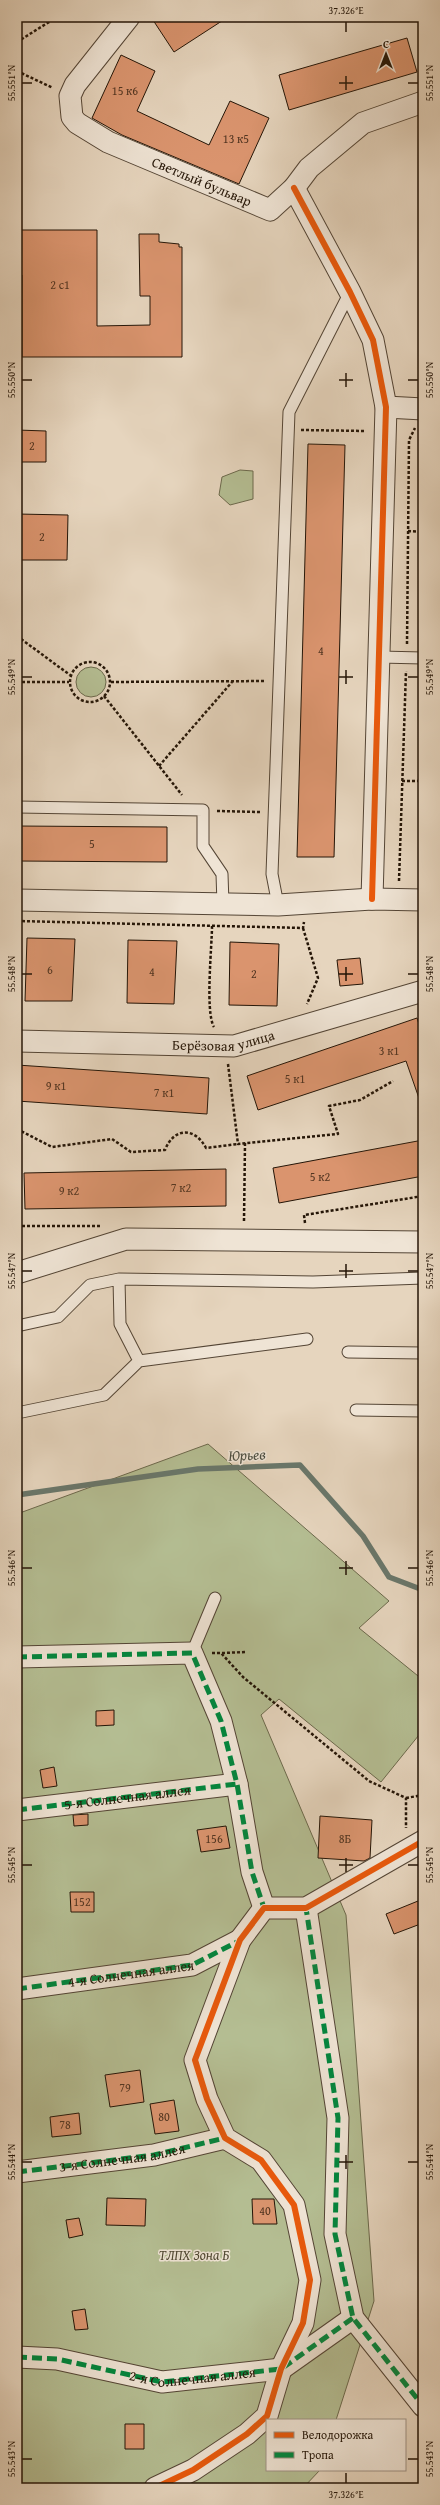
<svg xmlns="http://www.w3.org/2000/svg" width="440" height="2505" font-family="'Gentium Book Plus',serif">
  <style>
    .green { fill: #b4bd92; stroke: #6c694c }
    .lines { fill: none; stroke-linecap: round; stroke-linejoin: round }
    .stream { stroke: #69776b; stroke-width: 5.5 }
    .building { fill: #da946e; stroke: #241507 }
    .lane-casing { stroke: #544535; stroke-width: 13 }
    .street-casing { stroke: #544535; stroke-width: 23 }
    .path { stroke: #241507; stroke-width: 2.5; stroke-dasharray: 3 2; stroke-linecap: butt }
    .lane { stroke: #efe4d5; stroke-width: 11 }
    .street { stroke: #efe4d5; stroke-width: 21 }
    .quiet { stroke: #00873e; stroke-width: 5; stroke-dasharray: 10 5; stroke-linecap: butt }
    .cycleway-casing { stroke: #efe4d5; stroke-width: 8 }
    .cycleway { stroke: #e8590c; stroke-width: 6 }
    .ticks { fill: none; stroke: #241507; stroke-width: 1.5 }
    .labels { text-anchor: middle; stroke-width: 3; stroke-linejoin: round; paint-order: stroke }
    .number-label { font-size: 12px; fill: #523521 }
    .street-label { font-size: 14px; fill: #241507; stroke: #efe4d5 }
    .park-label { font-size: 14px; font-style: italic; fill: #4f4731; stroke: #efe4d5 }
    .water-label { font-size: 15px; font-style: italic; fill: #4c4e41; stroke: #efe4d5 }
    .neatline { fill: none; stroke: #241507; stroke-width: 1.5 }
    .ticks-label { font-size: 10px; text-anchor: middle; fill: #241507 }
  </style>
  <rect width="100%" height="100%" fill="#e6d5be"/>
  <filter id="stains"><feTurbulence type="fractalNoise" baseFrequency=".005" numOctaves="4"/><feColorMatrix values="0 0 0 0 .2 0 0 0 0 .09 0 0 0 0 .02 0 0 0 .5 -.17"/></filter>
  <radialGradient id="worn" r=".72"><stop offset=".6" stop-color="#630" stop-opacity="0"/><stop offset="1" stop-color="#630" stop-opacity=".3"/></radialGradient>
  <path class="green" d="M240 470 253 471V499L230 505 219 495 222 477Z
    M76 682a15 15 0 1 1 30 0a15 15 0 1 1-30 0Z
    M208 1444 389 1601 359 1628 423 1680V1730L381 1782 279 1699 261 1715 346 1915 374 2301 336 2420H267V2470H320L303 2488H17V1514Z"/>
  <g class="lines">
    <path class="stream" d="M17 1495 198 1469 300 1465 363 1536 389 1577 423 1590"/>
  </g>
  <path class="building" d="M151 17H228L174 52Z
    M407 38 417 72 289 110 279 75Z
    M121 55 155 71 137 111 209 145 230 101 269 118 239 184 122 135 92 118Z
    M17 230H97V326L150 325V296H140L139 234H159V242L179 244V247H182V357H22V275H17Z
    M17 430 46 431V462H17Z
    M308 444 345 445 334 857H297Z
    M17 514 68 515 67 560H17Z
    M17 826 167 827V862L17 861Z
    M27 938 75 939 72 1001H25Z
    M128 940 177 941 174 1004 127 1003Z
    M230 942 279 944 277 1006 229 1005Z
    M360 958 363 984 340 986 337 960Z
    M417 1018 423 1037V1104H421L406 1061 258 1110 247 1076Z
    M17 1065 209 1078 207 1114 17 1101Z
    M423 1140V1176L279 1203 273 1168Z
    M226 1169V1206L25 1209 24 1173Z
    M114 1710V1725L96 1726V1711Z
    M54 1767 57 1786 43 1788 40 1770Z
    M88 1814V1825L74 1826 73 1815Z
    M320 1816 372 1820 370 1858 364 1861 318 1858Z
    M226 1826 230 1848 201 1852 197 1830Z
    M70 1892H94V1912H71Z
    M418 1901 423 1914V1923L394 1934 386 1914Z
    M140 2070 144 2102 110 2107 105 2075Z
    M174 2100 179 2131 155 2134 150 2104Z
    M79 2113 81 2134 52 2137 50 2117Z
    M107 2198 146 2199 145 2226 106 2225Z
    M252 2199H274L277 2224H253Z
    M79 2218 83 2235 69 2238 66 2220Z
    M85 2309 88 2329 75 2330 72 2311Z
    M125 2424H144V2449H125Z"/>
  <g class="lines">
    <defs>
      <path id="lane" d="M379 657 423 658
        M17 807 203 810V846L222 874 223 904
        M278 905 272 874 289 412 350 292
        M119 1279 120 1324 139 1361
        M17 1326 58 1317 90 1285 119 1279 313 1282 423 1278
        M348 1352 423 1353
        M356 1410 423 1411
        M17 1413 104 1395 139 1361 307 1339
        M192 1653 215 1598"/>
      <g id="street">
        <path id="s1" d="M129 17 75 85 70 96 72 117 77 123 108 142 270 210 294 188 309 168 363 123 423 102"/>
        <path d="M294 188 350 292 373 340 386 407 372 899"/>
        <path d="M386 407 423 409"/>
        <path d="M17 900 278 905 372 899 423 900"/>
        <path id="s2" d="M17 1041 234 1046 423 991"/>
        <path d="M17 1273 126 1239 423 1242"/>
        <path d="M17 1657 192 1653 221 1721 237 1784 252 1872 264 1908"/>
        <path d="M17 1810 237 1784"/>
        <path d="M306 1908 338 2118 335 2234 353 2318 423 2406"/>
        <path id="s3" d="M17 1989 192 1965 240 1940"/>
        <path id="s4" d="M17 2172 154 2155 225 2138"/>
        <path id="s5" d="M17 2357 57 2359 162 2382 281 2369 353 2318"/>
        <path d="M155 2488 193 2470 247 2434 267 2416 281 2369 303 2323 310 2280 294 2205 261 2160 225 2138 207 2099 195 2060 240 1940 264 1908H306L423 1841"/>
      </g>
    </defs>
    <use href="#lane" class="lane-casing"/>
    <use href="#street" class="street-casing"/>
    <path class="path" d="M17 42 57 17
      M17 71 53 88
      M301 430 366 431
      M408 531 423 532
      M17 636 70 675
      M407 644 409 440 415 428
      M70 682a20 20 0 1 1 40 0a20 20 0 1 1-40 0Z
      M17 682H69
      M111 682 266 681
      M104 696 182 795
      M159 766 232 682
      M402 781H423
      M217 811 260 812
      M399 881 406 671
      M17 921 303 928 304 922
      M212 926C212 946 205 1012 214 1027
      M303 928 318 978 307 1004
      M228 1064 238 1144 338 1134 329 1106 360 1100 393 1081
      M17 1129 52 1147 112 1139 131 1152 165 1150C174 1127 195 1127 206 1148L238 1144
      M244 1221 245 1143
      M305 1223 304 1215 423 1196
      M17 1226H101
      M212 1653H221L243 1677 369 1781 406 1798V1828
      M222 1653 246 1652
      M406 1798 423 1795"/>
    <use href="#lane" class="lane"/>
    <use href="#street" class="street"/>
    <g class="quiet">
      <path d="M17 1657 192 1653 221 1721 237 1784 252 1872 264 1908"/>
      <path id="s6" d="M17 1810 237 1784"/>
      <path d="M303 1908H306L338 2118 335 2234 353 2318 423 2406"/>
      <path d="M17 1989 192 1965 239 1941"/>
      <path d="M17 2172 154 2155 225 2138"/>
      <path d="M17 2357 57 2359 162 2382 281 2369 353 2318"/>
    </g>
    <defs>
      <path id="cycleway" d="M294 188 350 292 373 340 386 407 372 899
        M155 2488 193 2470 247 2434 267 2416 281 2369 303 2323 310 2280 294 2205 261 2160 225 2138 207 2099 195 2060 240 1940 264 1908H306L423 1841"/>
    </defs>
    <use href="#cycleway" class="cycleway-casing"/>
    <use href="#cycleway" class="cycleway"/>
  </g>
  <path class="ticks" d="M346 22V32M346 76V90M22 83H32M339 83H353M408 83H418M346 373V387M22 380H32M339 380H353M408 380H418M346 670V684M22 677H32M339 677H353M408 677H418M346 967V981M22 974H32M339 974H353M408 974H418M346 1264V1278M22 1271H32M339 1271H353M408 1271H418M346 1561V1575M22 1568H32M339 1568H353M408 1568H418M346 1858V1872M22 1865H32M339 1865H353M408 1865H418M346 2155V2169M22 2162H32M339 2162H353M408 2162H418M22 2459H32M408 2459H418M346 2473V2483"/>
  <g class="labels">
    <g class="number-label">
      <text x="125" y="95">15 к6</text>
      <text x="236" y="143">13 к5</text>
      <text x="60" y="289">2 с1</text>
      <text x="32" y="450">2</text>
      <text x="42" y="541">2</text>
      <text x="321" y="655">4</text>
      <text x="92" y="848">5</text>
      <text x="50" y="974">6</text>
      <text x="152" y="976">4</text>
      <text x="254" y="978">2</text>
      <text x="389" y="1055">3 к1</text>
      <text x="295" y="1083">5 к1</text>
      <text x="56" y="1090">9 к1</text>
      <text x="164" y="1097">7 к1</text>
      <text x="320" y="1181">5 к2</text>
      <text x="181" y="1192">7 к2</text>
      <text x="69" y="1195">9 к2</text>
      <text x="214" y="1843">156</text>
      <text x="345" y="1843">8Б</text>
      <text x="82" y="1906">152</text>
      <text x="125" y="2092">79</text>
      <text x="164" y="2121">80</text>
      <text x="65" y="2129">78</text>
      <text x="265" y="2215">40</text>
    </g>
    <g class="street-label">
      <text dy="5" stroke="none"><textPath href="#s1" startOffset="266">Светлый бульвар</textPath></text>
      <text dy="5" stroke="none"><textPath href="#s2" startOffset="207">Берёзовая улица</textPath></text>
      <text dy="5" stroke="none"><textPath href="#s6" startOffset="111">5-я Солнечная аллея</textPath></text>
      <text dy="5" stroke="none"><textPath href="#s3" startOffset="115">4-я Солнечная аллея</textPath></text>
      <text dy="5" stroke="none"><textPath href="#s4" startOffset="106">3-я Солнечная аллея</textPath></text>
      <text dy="5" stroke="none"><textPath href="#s5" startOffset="178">2-я Солнечная аллея</textPath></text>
    </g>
    <g class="park-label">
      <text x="194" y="2260">ТЛПХ Зона Б</text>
    </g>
    <g class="water-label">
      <text transform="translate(247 1455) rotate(-2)" y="5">Юрьев</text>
    </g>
  </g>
  <rect width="440" height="2505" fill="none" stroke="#e6d5be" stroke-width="44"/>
  <rect x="266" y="2419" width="140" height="52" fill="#efe4d5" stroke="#9e9183"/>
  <rect x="274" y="2432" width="20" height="6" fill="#e8590c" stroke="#9e9183"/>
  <text x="302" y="2439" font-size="12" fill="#241507">Велодорожка</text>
  <rect x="274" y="2452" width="20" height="6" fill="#00873e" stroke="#9e9183"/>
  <text x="302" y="2459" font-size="12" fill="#241507">Тропа</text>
  <g transform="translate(386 54)" stroke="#efe4d5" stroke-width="3" paint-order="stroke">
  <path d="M0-3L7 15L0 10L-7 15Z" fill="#241507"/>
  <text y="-6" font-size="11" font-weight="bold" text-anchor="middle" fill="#241507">С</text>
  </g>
  <rect x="22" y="22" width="396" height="2461" class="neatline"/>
  <g class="ticks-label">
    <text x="346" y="14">37.326°E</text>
    <text transform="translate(11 83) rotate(-90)" y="4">55.551°N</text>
    <text transform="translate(429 83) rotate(-90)" y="4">55.551°N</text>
    <text transform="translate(11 380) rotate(-90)" y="4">55.550°N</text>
    <text transform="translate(429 380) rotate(-90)" y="4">55.550°N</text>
    <text transform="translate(11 677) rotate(-90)" y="4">55.549°N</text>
    <text transform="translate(429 677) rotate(-90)" y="4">55.549°N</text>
    <text transform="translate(11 974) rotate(-90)" y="4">55.548°N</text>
    <text transform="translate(429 974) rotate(-90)" y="4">55.548°N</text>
    <text transform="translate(11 1271) rotate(-90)" y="4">55.547°N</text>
    <text transform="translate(429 1271) rotate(-90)" y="4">55.547°N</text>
    <text transform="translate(11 1568) rotate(-90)" y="4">55.546°N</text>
    <text transform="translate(429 1568) rotate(-90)" y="4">55.546°N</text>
    <text transform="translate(11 1865) rotate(-90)" y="4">55.545°N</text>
    <text transform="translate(429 1865) rotate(-90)" y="4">55.545°N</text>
    <text transform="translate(11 2162) rotate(-90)" y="4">55.544°N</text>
    <text transform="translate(429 2162) rotate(-90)" y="4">55.544°N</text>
    <text transform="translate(11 2459) rotate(-90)" y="4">55.543°N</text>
    <text transform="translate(429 2459) rotate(-90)" y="4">55.543°N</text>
    <text x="346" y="2498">37.326°E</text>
  </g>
  <rect width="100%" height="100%" filter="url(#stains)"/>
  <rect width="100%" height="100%" fill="url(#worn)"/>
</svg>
